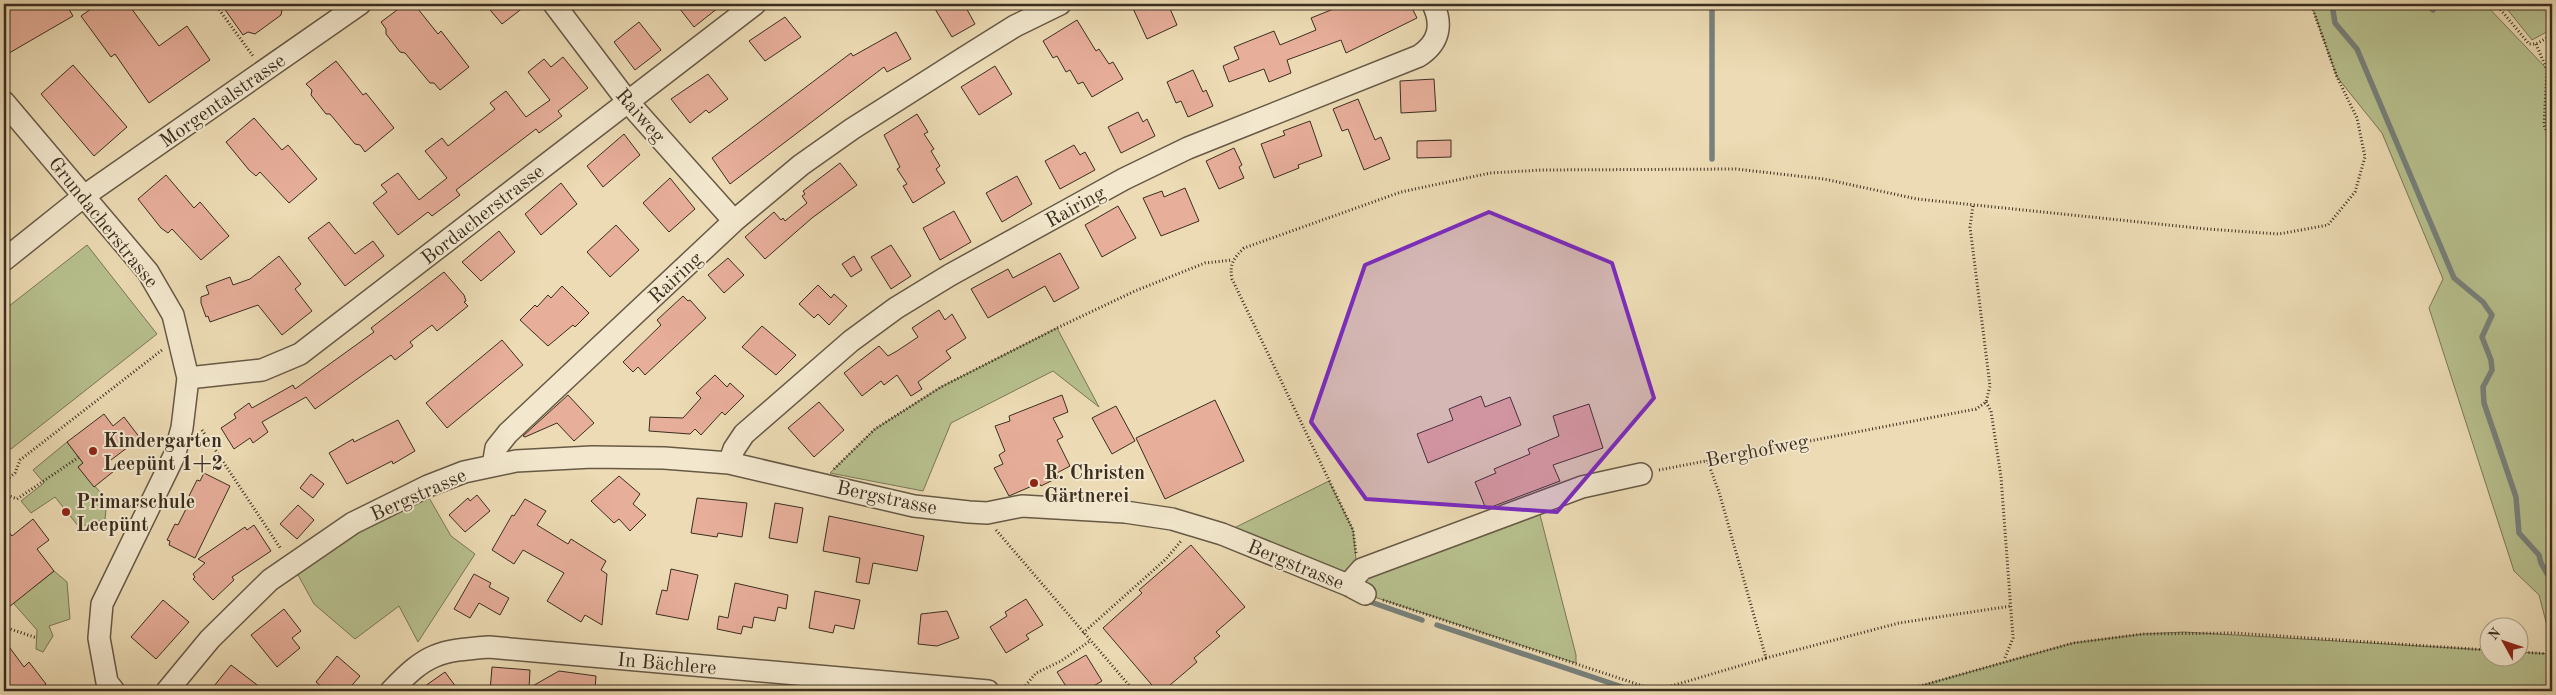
<svg xmlns="http://www.w3.org/2000/svg" width="2556" height="695" font-family="'Old Standard TT',serif">
  <style>
    .green { fill: #b7c08e; stroke: #797757 }
    .lines { fill: none; stroke-linecap: round; stroke-linejoin: round }
    .stream { stroke: #77817c; stroke-width: 5.5 }
    .building { fill: #e7ae9a; stroke: #3b2e20 }
    .minor-casing { stroke: #675945; stroke-width: 24 }
    .path { stroke: #3b2e20; stroke-width: 3; stroke-dasharray: 1 2.5; stroke-linecap: butt }
    .minor { stroke: #f3e8ce; stroke-width: 21 }
    .marked { fill: #7b2cbf; fill-opacity: 0.2; stroke: #7b2cbf; stroke-width: 4; stroke-linejoin: round }
    .poi-dot { fill: #8f2418; stroke: #f3e8ce; stroke-width: 2 }
    .labels { text-anchor: middle; stroke-width: 4; stroke-linejoin: round; paint-order: stroke }
    .street-label { font-size: 20px; fill: #3b2e20; stroke: #f3e8ce }
    .poi-label { font-size: 20px; font-weight: bold; fill: #3b2e20; stroke: #f3e8ce; text-anchor: start }
  </style>
  <rect width="100%" height="100%" fill="#ecdbb4"/>
  <filter id="stains"><feTurbulence type="fractalNoise" baseFrequency=".004" numOctaves="4"/><feColorMatrix values="0 0 0 0 .2 0 0 0 0 .09 0 0 0 0 .02 0 0 0 .5 -.17"/></filter>
  <radialGradient id="worn" r=".72"><stop offset=".6" stop-color="#630" stop-opacity="0"/><stop offset="1" stop-color="#630" stop-opacity=".3"/></radialGradient>
  <path class="green" d="M2311 4H2485L2547 69 2552 67V645L2539 595 2514 571 2429 308 2443 279 2382 133 2337 77Z
    M2503 4H2552V29L2532 40Z
    M87 245 157 334 11 449 4 440V310Z
    M1057 328 1099 407 1053 371 951 423 923 491 830 473 875 429 941 387Z
    M67 442 83 463 78 467 107 500 105 519 79 527 55 497 31 513 21 501 44 483 33 470Z
    M1329 481 1353 530 1356 559 1363 569 1539 511 1576 655V663L1365 594 1222 534Z
    M428 496 451 536 475 554 418 642 399 606 355 639 314 604 297 573 374 521Z
    M54 571 67 582 70 619 49 626 53 636 43 652 36 649 37 630 8 597 34 587Z
    M2184 632 2488 650V658H2518L2519 652 2552 654V691H1902L2073 643 2143 634Z"/>
  <g class="lines">
    <path class="stream" d="M1712 4V159
      M2332 4 2335 23 2357 49 2454 278 2483 302 2492 315 2482 337 2491 360 2492 370 2483 387 2484 403 2516 497 2519 533 2539 555 2541 563 2552 582V590
      M2427 4 2433 10
      M1365 600 1422 620
      M1437 625 1634 691"/>
  </g>
  <path class="building" d="M4 4H66L73 16 4 56Z
    M98 4H128L159 46 187 26 210 60 149 103 115 54 111 57 81 16Z
    M221 4H283L281 15 255 34 248 32 243 35Z
    M405 4H414L438 34 441 31 469 67 440 90 434 83H430L405 53 400 52 386 34V29L381 22Z
    M485 4H528L502 24Z
    M676 4H723L694 27Z
    M932 4H964L975 24 952 37Z
    M1131 4H1168L1177 25 1147 39Z
    M1346 4H1410L1417 18 1346 53 1341 40 1287 60 1291 73 1269 82 1264 69 1229 82 1223 66 1239 59 1234 47 1274 31 1280 45 1316 30 1311 18Z
    M785 17 801 37 765 61 749 41Z
    M1077 20 1096 51 1099 49 1109 64 1113 62 1123 79 1092 97 1083 82 1078 84 1070 70 1066 72 1057 56 1053 58 1043 41Z
    M639 22 661 50 635 70 614 42Z
    M896 32 911 59 887 72 884 67 730 184 712 158 851 53 853 56Z
    M563 57 588 88 558 111 562 116 539 133 536 129 456 190 460 195 432 216 428 212 398 235 373 203 387 192 381 185 398 173 419 200 447 178 425 151 442 138 448 146 495 109 490 103 506 91 526 117 550 100 528 72 544 59 551 67Z
    M336 61 363 95 366 93 394 128 365 152 360 145 355 144 330 114H326L311 95 312 90 306 84Z
    M73 65 127 127 94 156 41 94Z
    M995 66 1012 94 979 115 961 87Z
    M1193 70 1203 92 1206 90 1213 106 1188 117 1181 101 1176 103 1167 82Z
    M708 74 728 99 709 113 706 110 690 123 671 99Z
    M1434 79 1436 111 1401 113 1400 81Z
    M1358 99 1375 140 1381 137 1390 159 1364 170 1348 129 1342 131 1333 109Z
    M1138 112 1143 122 1147 119 1155 136 1121 153 1108 127Z
    M917 114 928 132 924 134 934 149 931 151 940 166 936 169 945 183 913 203 903 186 907 184 897 169 900 167 884 135Z
    M254 118 282 150 288 145 317 179 289 203 260 172 256 176 249 170 226 142Z
    M1310 121 1322 156 1298 165 1299 168 1274 178 1261 144 1285 135 1283 131Z
    M624 134 640 155 603 187 587 166Z
    M1451 140V157L1417 158V141Z
    M1074 145 1080 155 1085 152 1095 170 1060 189 1045 161Z
    M1234 148 1242 165 1239 167 1244 178 1219 189 1206 161Z
    M840 163 857 185 812 218 765 259 745 237 774 212 781 220 783 218 785 221 807 203 802 196 805 194 803 191Z
    M166 175 194 208 200 202 229 236 201 260 172 229 168 233 161 228 138 199Z
    M1017 176 1032 204 1002 222 986 193Z
    M670 178 695 209 669 232 643 203Z
    M561 183 577 204 541 235 525 214Z
    M1185 188 1199 221 1161 236 1143 198 1162 191 1164 197Z
    M1118 206 1136 238 1102 257 1085 225Z
    M954 211 971 242 940 260 923 228Z
    M329 222 355 254 373 241 384 256 345 286 308 238Z
    M616 225 639 250 610 277 587 252Z
    M499 231 515 252 481 281 462 262Z
    M891 245 911 276 891 289 871 257Z
    M1060 253 1079 288 1054 302 1045 286 988 318 971 289 1008 269 1013 278Z
    M279 256 301 284 295 289 312 311 282 335 258 305 210 322 208 316 206 317 201 303V297L209 294 206 286 230 277 233 285 250 279Z
    M854 256 862 270 851 277 842 264Z
    M728 258 744 275 724 293 708 275Z
    M444 272 464 295 466 301 464 302 468 306 437 331 432 325 410 342 413 346 395 360 391 355 315 409 306 397 262 422 268 432 253 443 250 438 234 449 221 428 236 418 234 414 249 403 252 408 293 385 295 389 374 332 371 328Z
    M818 285 831 298 834 294 847 306 829 325 818 314 814 318 799 304Z
    M562 286 589 313 575 327 573 325 548 346 520 320 535 305 537 307 548 295 551 298Z
    M683 296 688 301 690 300 706 318 645 375 638 367 633 372 623 362 661 325 657 320Z
    M939 310 945 320 952 314 966 338 946 351 951 358 918 382 922 389 911 396 897 375 884 385 881 381 862 396 844 373 879 346 888 356 897 351 918 337 912 328Z
    M762 326 796 355 776 375 742 347Z
    M502 340 523 365 447 428 426 403Z
    M715 375 727 387 730 383 744 396 725 415 722 412 701 435 695 429 690 434 649 431 650 417 683 418 701 398 696 393Z
    M568 395 594 423 574 441 557 423 525 437 523 436Z
    M1062 395 1068 412 1053 418 1063 437 1057 440 1070 466 1057 473 1059 477 1041 486 1039 483 1009 496 994 468 1003 464 999 455 1005 451 995 426 1010 421 1009 416Z
    M1481 396 1485 407 1510 397 1521 425 1428 463 1417 434 1453 420 1449 409Z
    M1215 400 1244 461 1165 499 1136 438Z
    M819 402 844 430 814 457 788 428Z
    M1589 404 1603 448 1553 465 1560 481 1486 509 1475 482 1496 473 1494 469 1530 454 1528 449 1559 436 1553 416Z
    M1116 406 1135 441 1112 454 1092 418Z
    M104 414 113 426 124 417 140 438 107 463 114 471 94 487 78 467 83 463 67 442Z
    M398 420 415 451 393 464 392 461 347 484 329 453 353 439 354 442Z
    M204 473 230 486 195 558 169 545 170 541 167 540 175 524 178 525 192 497 189 496 197 480 200 481Z
    M311 474 324 484 313 498 300 488Z
    M619 476 640 494 633 504 646 515 630 531 619 519 614 523 591 501Z
    M477 495 490 511 465 532 449 515 468 498 470 501Z
    M697 498 747 503 742 537 718 533 717 537 691 533Z
    M525 499 546 511 537 525 568 544 571 539 606 561 601 570 607 574 602 625 585 615 581 622 547 601 564 573 523 550 514 564 492 550 512 515 514 516Z
    M775 503 803 508 797 543 769 538Z
    M298 505 314 520 297 539 280 524Z
    M829 516 924 536 917 571 873 563 869 584 856 582 860 558 823 551Z
    M33 519 49 540 37 549 54 571 4 611V526L12 536Z
    M254 525 271 551 232 577 234 580 213 600 193 579 195 577 193 574 205 563 198 559 245 527 247 530Z
    M1191 545 1245 607 1216 632 1220 636 1194 658 1197 662 1163 691H1157L1103 628 1142 593 1139 590Z
    M671 569 698 575 688 620 656 614 662 590 667 591Z
    M474 574 491 583 489 587 509 598 500 615 479 603 470 618 454 609Z
    M735 583 788 595 786 609 778 607 775 621 754 617 752 628 743 626 741 634 717 629 719 616 728 618Z
    M815 591 860 600 854 629 835 625 833 633 809 628Z
    M1026 599 1043 625 1026 635 1029 639 1006 653 990 627 1007 616 1005 612Z
    M163 600 189 622 156 659 131 637Z
    M284 609 301 631 292 638 300 648 277 667 251 635Z
    M947 611 959 638 937 646 918 644 921 614Z
    M4 640 24 667 29 662 46 684 36 691H4Z
    M1086 655 1102 681 1085 691H1069L1057 672Z
    M337 656 360 676 347 691H327L316 682Z
    M231 665 265 691H210Z
    M492 667 530 670 529 688 559 671 596 676 595 691H490Z
    M445 672 459 691H418Z"/>
  <g class="lines">
    <defs>
      <path id="minor" d="M554 4 628 102 734 221
        M4 102 148 272 173 315 188 378 182 428 174 456 102 604 99 638 107 682 114 691
        M4 260 84 196 360 4
        M188 378 262 370 300 354 755 4
        M729 463 734 449 744 434 851 341 896 308 950 275 1124 179 1188 148 1419 56C1439 43 1443 25 1433 4
        M493 465 496 448 508 433 734 221 801 165 852 129 962 59 1015 26 1060 4
        M1348 585 1362 569 1582 487 1641 474
        M167 691 210 639 270 580 353 523 428 486 464 472 516 461 592 457 664 458 729 463 914 506 969 512 987 513 1022 506 1125 512 1172 519 1222 534 1348 585 1365 594
        M391 691C427 653 438 651 489 647L988 691"/>
    </defs>
    <use href="#minor" class="minor-casing"/>
    <path class="path" d="M215 4 253 56
      M2496 4 2529 44H2536L2552 35
      M2536 44 2547 70 2544 125 2552 144
      M1986 402 1991 411 2001 477 2013 638 2004 660
      M202 430 281 549
      M1707 460 1719 492 1766 658 1899 623 2011 606
      M834 469 875 429 941 387 1057 328 1135 291 1205 263 1232 260
      M1659 470 1976 409 1986 402 1990 386 1970 227 1973 205
      M4 482 15 473 20 460 162 350
      M4 494 17 499 79 457
      M996 530 1134 691
      M1356 553 1353 530 1232 279C1229 264 1234 258 1244 248L1401 192 1490 173 1542 170 1736 169 1824 179 1917 199 2207 229 2279 234 2328 225 2355 192 2365 157 2357 118 2337 77 2311 4
      M1383 600 1658 691
      M4 627 37 638
      M1083 633 1166 559 1181 541
      M2518 652 2552 654
      M1021 691 1036 673 1061 661 1090 641
      M1662 691 1668 687 1766 658
      M1902 691 2073 643 2143 634 2235 633 2488 650"/>
    <use href="#minor" class="minor"/>
  </g>
  <path class="marked" d="M1489 212 1612 263 1654 398 1557 512 1366 499 1311 422 1365 265Z"/>
  <g class="poi-dot">
    <circle cx="93" cy="451" r="5"/>
    <circle cx="1034" cy="483" r="5"/>
    <circle cx="66" cy="512" r="5"/>
  </g>
  <g class="labels">
    <g class="street-label">
      <text transform="translate(222 100) rotate(-35)" y="7">Morgentalstrasse</text>
      <text transform="translate(641 115) rotate(49)" y="7">Raiweg</text>
      <text transform="translate(1075 206) rotate(-29)" y="7">Rairing</text>
      <text transform="translate(482 214) rotate(-38)" y="7">Bordacherstrasse</text>
      <text transform="translate(104 222) rotate(51)" y="7">Grundacherstrasse</text>
      <text transform="translate(675 277) rotate(-43)" y="7">Rairing</text>
      <text transform="translate(1757 450) rotate(-11)" y="7">Berghofweg</text>
      <text transform="translate(418 494) rotate(-24)" y="7">Bergstrasse</text>
      <text transform="translate(887 497) rotate(12)" y="7">Bergstrasse</text>
      <text transform="translate(1296 564) rotate(22)" y="7">Bergstrasse</text>
      <text transform="translate(667 663) rotate(5)" y="7">In Bächlere</text>
    </g>
    <g class="poi-label">
      <text x="103" y="447">Kindergarten<tspan x="103" dy="23">Leepünt 1+2</tspan></text>
      <text x="1044" y="479">R. Christen<tspan x="1044" dy="23">Gärtnerei</tspan></text>
      <text x="76" y="508">Primarschule<tspan x="76" dy="23">Leepünt</tspan></text>
    </g>
  </g>
  <rect width="2556" height="695" fill="none" stroke="#ecdbb4" stroke-width="20"/>
  <rect x="5" y="5" width="2546" height="685" fill="none" stroke="#3b2e20" stroke-width="2.5"/>
  <rect x="10" y="10" width="2536" height="675" fill="none" stroke="#3b2e20"/>
  <g transform="translate(2504 642) rotate(310)"><circle r="24" fill="#f3e8ce" stroke="#a99e88"/>
  <path d="M0-4L9 19L0 12L-9 19Z" fill="#8f2418"/>
  <text y="-8" font-size="14" font-weight="bold" text-anchor="middle" fill="#3b2e20">N</text>
  </g>
  <rect width="100%" height="100%" filter="url(#stains)"/>
  <rect width="100%" height="100%" fill="url(#worn)"/>
</svg>
